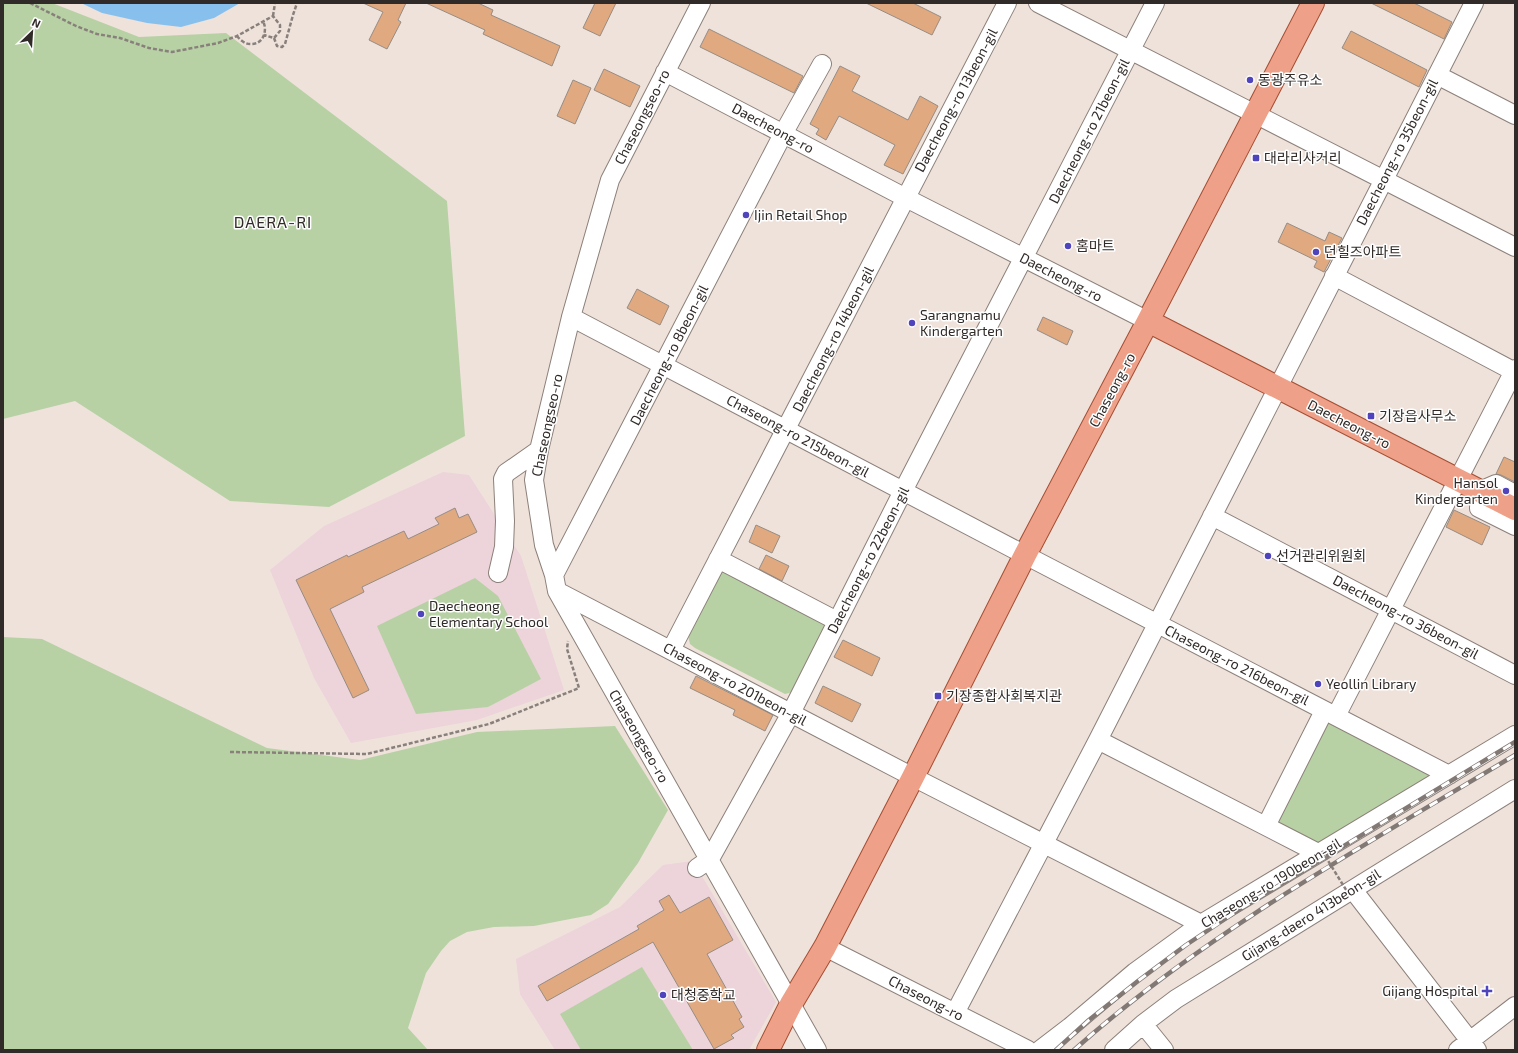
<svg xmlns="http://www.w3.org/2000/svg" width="1518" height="1053" font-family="'Exo 2','Noto Sans KR',sans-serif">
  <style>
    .education { fill: #edd3da }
    .green { fill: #b7d1a5 }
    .water { fill: #88c0ed }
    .building { fill: #e1a97f; stroke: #968c84 }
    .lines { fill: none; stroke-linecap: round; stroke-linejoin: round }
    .minor-casing { stroke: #8c807a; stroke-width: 20 }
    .major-casing { stroke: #a54e33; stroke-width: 24 }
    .path { stroke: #89807c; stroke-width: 2.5; stroke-dasharray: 4 2; stroke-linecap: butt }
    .minor { stroke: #fff; stroke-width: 18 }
    .major { stroke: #efa088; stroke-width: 22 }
    .rail-casing { stroke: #827975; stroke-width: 4.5 }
    .rail { stroke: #fff; stroke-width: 3; stroke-dasharray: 9; stroke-linecap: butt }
    .path-bridge { stroke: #89807c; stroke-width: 2.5; stroke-dasharray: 4 2; stroke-linecap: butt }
    .poi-dot { fill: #5044bc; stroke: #fff; stroke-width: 1.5 }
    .labels { text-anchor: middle; stroke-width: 3; stroke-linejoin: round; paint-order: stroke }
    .poi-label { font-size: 14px; fill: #302b29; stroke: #fff; text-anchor: start }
    .street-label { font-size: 14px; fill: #302b29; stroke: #fff }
    .quarter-label { font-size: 16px; letter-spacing: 1px; fill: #302b29; stroke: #fff }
  </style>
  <rect width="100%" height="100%" fill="#efe2db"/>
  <path class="education" d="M443 472 469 475 521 556 564 690 477 720 351 743 314 678 270 570 324 526Z
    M693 861 776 1002 749 1050H555L520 994 516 959 620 907 663 865Z"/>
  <path class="green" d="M3 3H52L139 37 226 33 447 201 465 436 329 507 230 501 75 401 3 419Z
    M721 569 827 623 793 692 785 694 695 648 690 644 688 636Z
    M475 578 498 596 541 679 488 707 416 714 377 626Z
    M3 637 42 639 267 748 360 760 477 732 615 726 668 810 638 863 608 904 591 915 534 926 494 927 467 932 450 941 441 951 426 973 408 1028 428 1050H3Z
    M1326 719 1426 770 1431 776 1317 844 1273 822Z
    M642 967 693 1050H581L560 1014Z"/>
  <path class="water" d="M81 3H240L214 18 181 27 147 23 102 13Z"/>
  <path class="building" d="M363 3H406L398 20 401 22 387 49 369 40 383 12Z
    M426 3H478L493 10 491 15 560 46 552 66 483 34 485 30Z
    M595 3H616L600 36 583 28Z
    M866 3H913L941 17 932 35Z
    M1371 3H1414L1452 22 1444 39Z
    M709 29 803 76 794 93 700 47Z
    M1351 31 1427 70 1419 87 1342 48Z
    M840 66 860 76 852 91 908 120 920 96 938 106 903 174 884 165 895 145 839 116 826 140 816 134 819 129 810 124Z
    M604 69 640 86 630 107 594 90Z
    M573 80 591 88 575 124 557 116Z
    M1287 223 1325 241 1329 232 1342 238 1324 272 1314 267 1317 261 1278 242Z
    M637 289 669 306 660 325 627 308Z
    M1043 317 1073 331 1067 345 1037 330Z
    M1504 457 1515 462V482L1501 475 1496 474Z
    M455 508 459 518 468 514 477 532 362 587 364 592 330 609 369 690 353 698 296 580 347 555 348 557 404 531 408 539 439 524 435 518Z
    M1454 510 1490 527 1482 545 1446 527Z
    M756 525 780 536 772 553 749 542Z
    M766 555 789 566 782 581 759 569Z
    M843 640 880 658 872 676 834 657Z
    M696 676 773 715 765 731 733 715 735 710 690 688Z
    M823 686 861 704 852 722 815 703Z
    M669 895 680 913 709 897 733 940 707 954 742 1017 739 1019 744 1027 731 1035 734 1038 714 1049 653 942 547 1001 538 986 639 929 637 926 664 910 659 901Z"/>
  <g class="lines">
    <defs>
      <path id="minor" d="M701 3 610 180 571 317 539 450 534 480 544 545 554 575 557 591 817 1050
        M1038 3 1515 247
        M665 72 906 198 1148 321
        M1437 75 1515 115
        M1334 276 1515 372
        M571 317 1025 555 1449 775
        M1515 494 1496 484 1480 491 1479 508 1515 526
        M1212 516 1515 675
        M718 559 837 621
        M498 573 504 547 505 521 503 479 506 473 539 450
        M554 575 783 134 822 64
        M557 591 913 777 1201 924
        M671 650 1007 3
        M1336 716 1515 369
        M1098 740 1318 853
        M1266 826 1324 711
        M697 868 710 859 791 713 903 491 1155 3
        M1353 890 1477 1050
        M825 947 1028 1050
        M955 1013 1098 740 1474 3
        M1143 1024 1164 1050
        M1040 1050 1070 1027 1135 972 1201 924 1515 735
        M1114 1050 1143 1024 1176 999 1515 789
        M1458 1050 1515 1006"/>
      <path id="major" d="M1148 321 1515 509
        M768 1050 791 1004 825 947 913 777 1025 555 1148 321 1313 3"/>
    </defs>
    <use href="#minor" class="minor-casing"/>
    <use href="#major" class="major-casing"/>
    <path class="path" d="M30 3 76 26 97 34 120 38 149 48 172 52 218 43 237 36 273 16 280 25V31L274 38 264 35
      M273 16 275 3
      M237 36C240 40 245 44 250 44 263 45 268 31 263 21
      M274 38 277 46 282 47 285 44 293 15 297 3
      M230 752 367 754 489 724 579 688 567 649 568 641"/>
    <use href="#minor" class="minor"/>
    <use href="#major" class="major"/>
    <defs>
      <path id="rail" d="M1056 1050 1089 1020 1138 981 1186 945 1240 909 1515 742
        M1074 1050C1206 932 1364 846 1515 755"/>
    </defs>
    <use href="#rail" class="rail-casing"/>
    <use href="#rail" class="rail"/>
    <path class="path-bridge" d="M1322 851 1348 893"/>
  </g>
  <g class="poi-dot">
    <circle cx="1250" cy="80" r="4"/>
    <rect x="1252" y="154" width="8" height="8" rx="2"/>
    <circle cx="746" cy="215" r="4"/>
    <circle cx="1068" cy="246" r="4"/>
    <circle cx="1316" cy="252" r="4"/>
    <circle cx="912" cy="323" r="4"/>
    <rect x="1367" y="412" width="8" height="8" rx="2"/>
    <circle cx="1506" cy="491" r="4"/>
    <circle cx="1268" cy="556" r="4"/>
    <circle cx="421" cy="614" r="4"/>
    <circle cx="1318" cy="684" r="4"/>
    <rect x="934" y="692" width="8" height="8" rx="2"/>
    <path d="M1485 985h4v4h4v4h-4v4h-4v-4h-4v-4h4z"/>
    <circle cx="663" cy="995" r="4"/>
  </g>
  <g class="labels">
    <g class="poi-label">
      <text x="1258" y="85">동광주유소</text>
      <text x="1264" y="163">대라리사거리</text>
      <text x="754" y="220">Ijin Retail Shop</text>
      <text x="1076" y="251">홈마트</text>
      <text x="1324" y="257">던힐즈아파트</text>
      <text x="920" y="320">Sarangnamu<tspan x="920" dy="16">Kindergarten</tspan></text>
      <text x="1379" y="421">기장읍사무소</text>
      <text x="1498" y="488" text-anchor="end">Hansol<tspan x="1498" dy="16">Kindergarten</tspan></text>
      <text x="1276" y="561">선거관리위원회</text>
      <text x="429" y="611">Daecheong<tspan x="429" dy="16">Elementary School</tspan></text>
      <text x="1326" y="689">Yeollin Library</text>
      <text x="946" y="701">기장종합사회복지관</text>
      <text x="1478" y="996" text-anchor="end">Gijang Hospital</text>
      <text x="671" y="1000">대청중학교</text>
    </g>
    <g class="street-label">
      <text transform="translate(956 100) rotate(-62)" y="5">Daecheong-ro 13beon-gil</text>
      <text transform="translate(642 117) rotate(-63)" y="5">Chaseongseo-ro</text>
      <text transform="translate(773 128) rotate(28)" y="5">Daecheong-ro</text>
      <text transform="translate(1089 131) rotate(-63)" y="5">Daecheong-ro 21beon-gil</text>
      <text transform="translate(1397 152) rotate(-63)" y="5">Daecheong-ro 35beon-gil</text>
      <text transform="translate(1061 277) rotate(27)" y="5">Daecheong-ro</text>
      <text transform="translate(833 339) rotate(-63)" y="5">Daecheong-ro 14beon-gil</text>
      <text transform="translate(669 355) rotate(-63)" y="5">Daecheong-ro 8beon-gil</text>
      <text transform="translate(1112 390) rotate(-62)" y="5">Chaseong-ro</text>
      <text transform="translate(1349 424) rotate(27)" y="5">Daecheong-ro</text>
      <text transform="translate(547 425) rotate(-78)" y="5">Chaseongseo-ro</text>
      <text transform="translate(798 436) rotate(28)" y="5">Chaseong-ro 215beon-gil</text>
      <text transform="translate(868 560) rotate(-63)" y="5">Daecheong-ro 22beon-gil</text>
      <text transform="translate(1406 617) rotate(28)" y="5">Daecheong-ro 36beon-gil</text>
      <text transform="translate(1237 665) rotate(27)" y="5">Chaseong-ro 216beon-gil</text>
      <text transform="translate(735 684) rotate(28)" y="5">Chaseong-ro 201beon-gil</text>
      <text transform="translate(639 736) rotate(60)" y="5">Chaseongseo-ro</text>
      <text transform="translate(1271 883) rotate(-31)" y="5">Chaseong-ro 190beon-gil</text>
      <text transform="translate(1311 915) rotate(-32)" y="5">Gijang-daero 413beon-gil</text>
      <text transform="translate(926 998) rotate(27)" y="5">Chaseong-ro</text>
    </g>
    <g class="quarter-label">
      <text x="273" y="228">DAERA-RI</text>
    </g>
  </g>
  <rect width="1518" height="1053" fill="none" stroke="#302b29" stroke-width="8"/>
  <g transform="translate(32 32) rotate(25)" stroke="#ffffff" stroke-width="3" paint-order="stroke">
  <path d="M0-3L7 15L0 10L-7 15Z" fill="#302b29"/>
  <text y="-6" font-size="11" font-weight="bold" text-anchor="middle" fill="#302b29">N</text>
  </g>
</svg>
